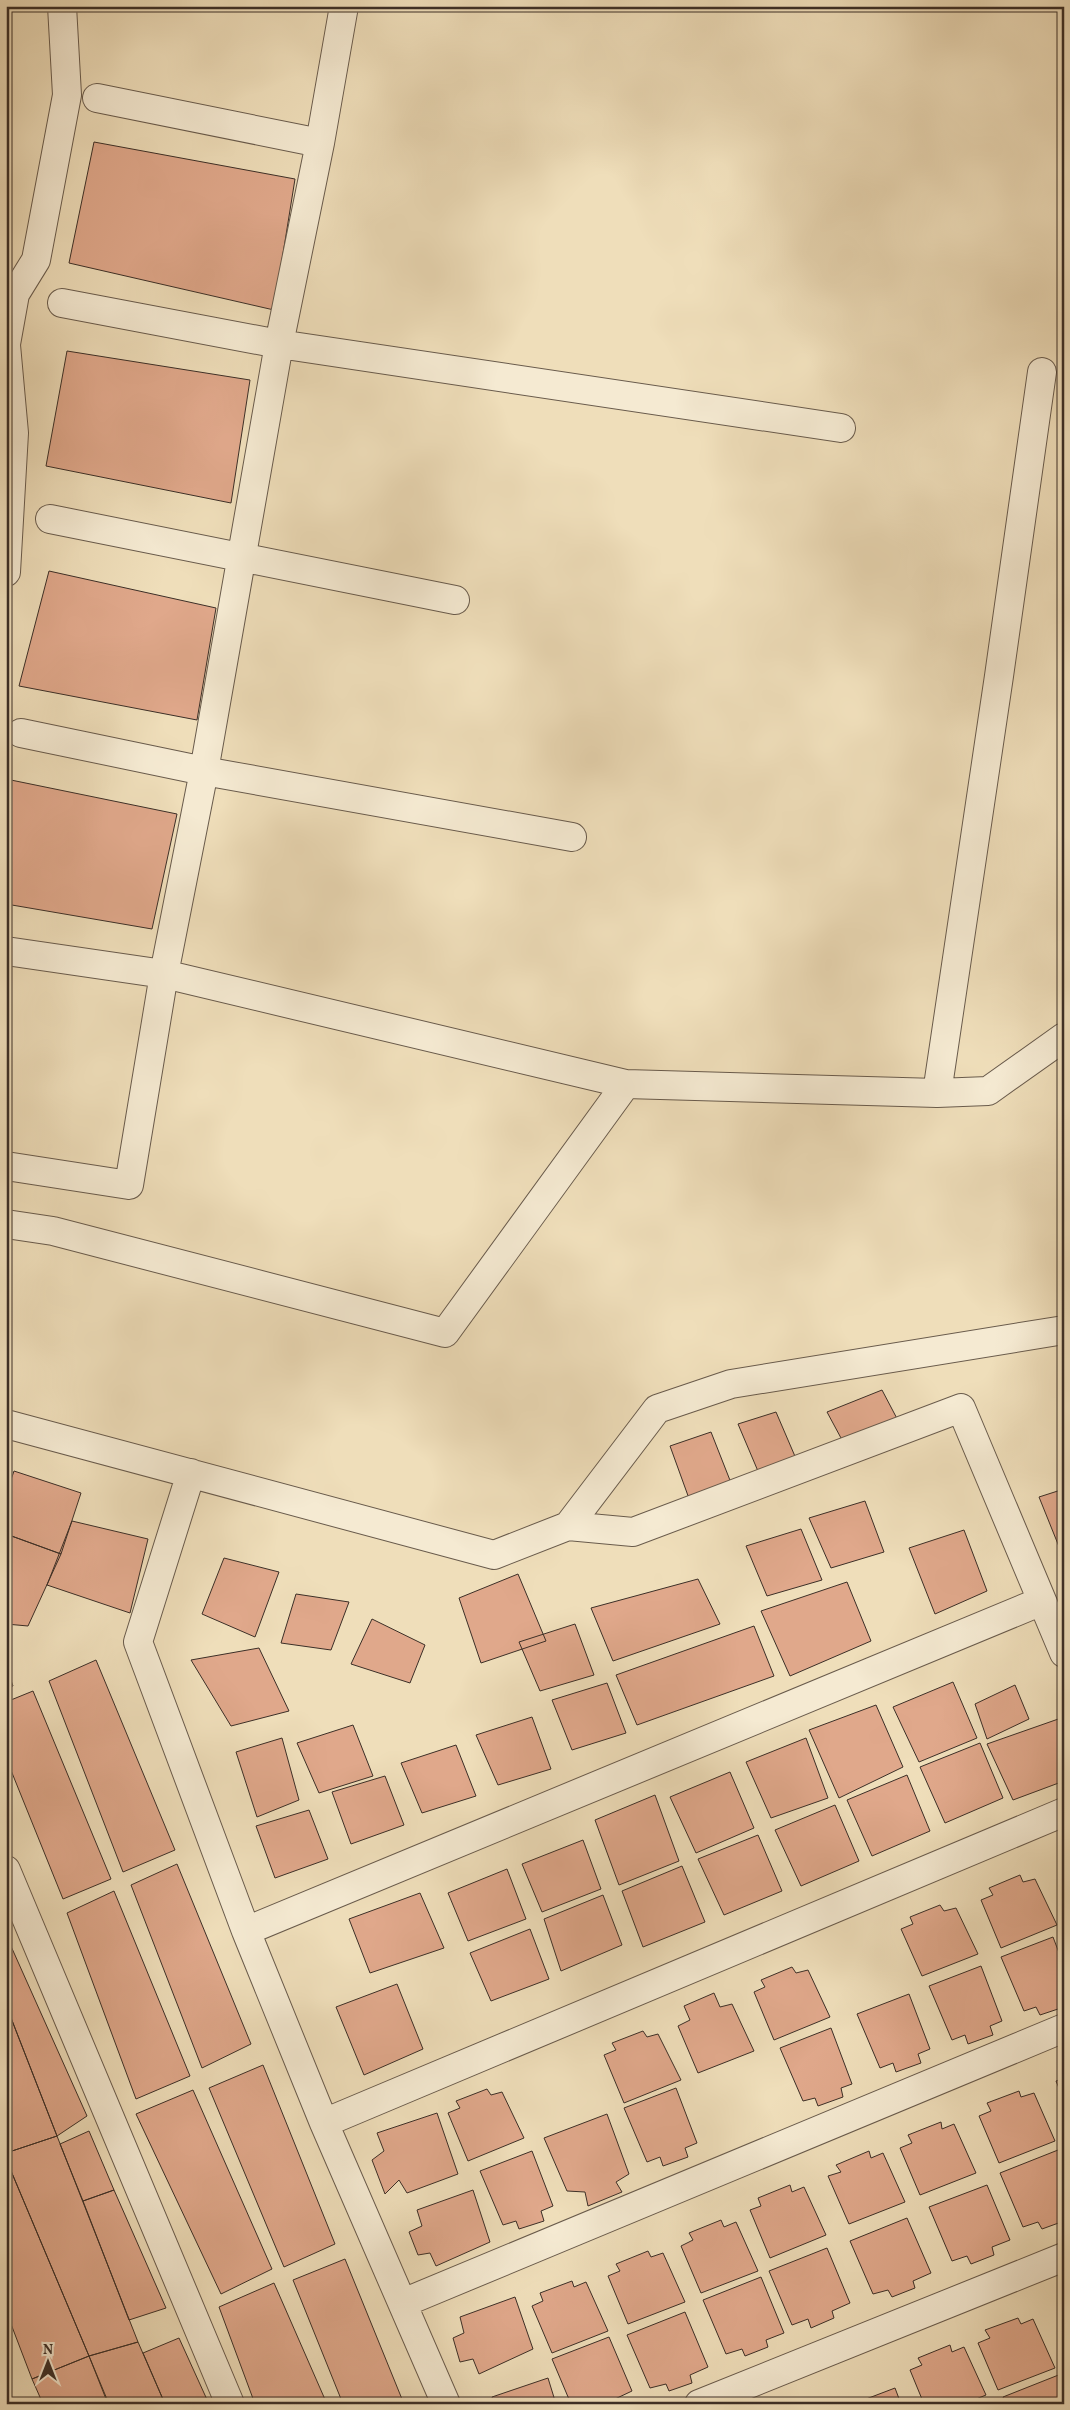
<svg xmlns="http://www.w3.org/2000/svg" width="1070" height="2410" font-family="Vollkorn,serif">
  <style>
    .building { fill: #e0a88b; stroke: #3c2f27 }
    .lines { fill: none; stroke-linecap: round; stroke-linejoin: round }
    .street-casing { stroke: #695b4c; stroke-width: 30 }
    .street { stroke: #f5ead2; stroke-width: 28 }
  </style>
  <rect width="100%" height="100%" fill="#efdeba"/>
  <filter id="stains"><feTurbulence type="fractalNoise" baseFrequency=".004" numOctaves="4"/><feColorMatrix values="0 0 0 0 .2 0 0 0 0 .09 0 0 0 0 .02 0 0 0 .5 -.17"/></filter>
  <radialGradient id="worn" r=".72"><stop offset=".6" stop-color="#630" stop-opacity="0"/><stop offset="1" stop-color="#630" stop-opacity=".3"/></radialGradient>
  <path class="building" d="M94 142 295 179 274 310 69 263Z
    M67 351 250 380 231 503 46 466Z
    M49 571 216 608 197 720 19 686Z
    M6 779 177 814 152 929 6 904Z
    M882 1390 903 1430 848 1451 827 1412Z
    M776 1412 800 1468 763 1483 738 1424Z
    M711 1432 735 1493 691 1504 670 1446Z
    M14 1471 81 1493 61 1554 6 1534V1494Z
    M1064 1489V1559L1039 1497Z
    M865 1501 884 1552 831 1568 809 1518Z
    M72 1521 148 1539 130 1613 47 1585Z
    M801 1529 822 1580 767 1596 746 1546Z
    M964 1530 987 1591 935 1614 909 1548Z
    M6 1534 61 1554 28 1626 6 1624Z
    M224 1558 279 1572 255 1637 202 1614Z
    M518 1574 546 1641 481 1663 459 1598Z
    M698 1579 720 1624 613 1661 591 1608Z
    M847 1582 871 1641 790 1676 761 1611Z
    M296 1594 349 1602 331 1650 281 1643Z
    M372 1619 425 1645 410 1683 351 1664Z
    M575 1624 594 1675 540 1691 519 1642Z
    M754 1626 774 1676 637 1725 616 1675Z
    M259 1648 289 1711 231 1726 191 1660Z
    M96 1660 175 1850 123 1872 49 1681Z
    M6 1666 13 1686 6 1689Z
    M953 1682 977 1738 919 1762 893 1707Z
    M607 1683 626 1733 572 1750 552 1700Z
    M1015 1685 1029 1719 987 1739 975 1704Z
    M33 1691 111 1879 63 1899 6 1758V1702Z
    M876 1705 903 1767 839 1798 809 1730Z
    M532 1717 551 1769 498 1785 476 1735Z
    M1064 1717V1781L1013 1800 987 1744Z
    M353 1725 373 1776 319 1793 297 1743Z
    M282 1738 299 1800 257 1817 236 1752Z
    M806 1738 828 1798 771 1818 746 1762Z
    M980 1743 1003 1798 945 1823 920 1767Z
    M456 1745 476 1796 422 1813 401 1763Z
    M730 1772 754 1828 696 1853 670 1797Z
    M907 1775 930 1831 872 1856 847 1800Z
    M385 1776 404 1825 351 1844 332 1792Z
    M655 1795 679 1861 619 1885 595 1820Z
    M835 1805 859 1861 801 1886 775 1830Z
    M309 1810 328 1859 275 1878 256 1826Z
    M758 1835 782 1891 724 1915 698 1859Z
    M583 1840 601 1889 542 1912 522 1864Z
    M177 1864 251 2044 202 2068 131 1885Z
    M682 1866 705 1922 643 1947 622 1891Z
    M507 1869 526 1919 468 1941 448 1893Z
    M1020 1875 1023 1882 1035 1879 1057 1925 1001 1948 981 1900 993 1895 989 1888Z
    M114 1891 190 2076 136 2099 67 1913Z
    M420 1893 444 1948 370 1973 349 1919Z
    M603 1895 622 1945 561 1971 544 1919Z
    M940 1905 944 1911 956 1908 978 1954 922 1976 901 1929 913 1924 910 1917Z
    M530 1929 549 1979 491 2001 470 1953Z
    M1053 1937 1064 1966V2007L1040 2015 1036 2007 1024 2011 1001 1957Z
    M10 1944 87 2116 57 2136 6 2005V1946Z
    M981 1966 1002 2021 990 2026 993 2035 968 2044 965 2035 952 2040 929 1986Z
    M792 1967 796 1973 808 1970 830 2017 774 2040 754 1992 765 1987 761 1980Z
    M397 1984 423 2049 364 2075 336 2007Z
    M714 1993 720 2007 732 2004 754 2051 698 2073 678 2026 690 2020 684 2006Z
    M909 1994 930 2049 918 2054 921 2063 896 2072 893 2063 880 2068 857 2014Z
    M6 2005 57 2136 6 2153Z
    M831 2028 852 2084 841 2088 843 2097 818 2106 815 2098 803 2101 780 2048Z
    M643 2031 647 2037 658 2034 681 2080 624 2103 604 2055 616 2050 612 2043Z
    M263 2065 335 2244 284 2267 209 2088Z
    M1064 2078V2100L1056 2081Z
    M676 2088 697 2143 685 2148 688 2157 663 2166 660 2157 647 2162 624 2108Z
    M487 2089 491 2095 502 2092 524 2138 468 2161 448 2113 460 2108 456 2101Z
    M193 2090 272 2269 221 2294 136 2114Z
    M1019 2091 1021 2097 1034 2093 1055 2141 999 2163 979 2116 991 2111 987 2103Z
    M437 2113 458 2174 407 2193 399 2180 385 2194 372 2160 384 2151 377 2133Z
    M607 2114 629 2174 616 2182 622 2192 588 2206 585 2192 567 2191 544 2138Z
    M941 2122 942 2129 954 2124 976 2173 920 2195 900 2148 912 2143 908 2135Z
    M89 2131 114 2190 83 2201 60 2144Z
    M57 2136 138 2342 89 2356 6 2159V2153Z
    M1058 2150 1064 2164V2221L1042 2229 1038 2222 1023 2227 1000 2173Z
    M532 2151 553 2206 541 2211 544 2221 519 2229 516 2221 503 2225 480 2171Z
    M869 2151 871 2158 883 2153 905 2202 849 2224 828 2176 841 2172 836 2165Z
    M6 2159 89 2356 32 2379 6 2311Z
    M790 2185 792 2192 804 2187 826 2235 770 2258 750 2210 761 2206 758 2198Z
    M987 2185 1010 2240 992 2247 994 2255 971 2264 967 2256 952 2261 929 2207Z
    M114 2190 166 2308 129 2320 83 2201Z
    M473 2190 490 2242 436 2266 430 2253 418 2255 409 2232 422 2226 417 2210Z
    M907 2218 931 2273 913 2281 915 2288 892 2297 888 2290 873 2294 850 2241Z
    M721 2220 724 2227 736 2222 758 2271 701 2293 681 2246 693 2240 689 2233Z
    M827 2248 850 2303 832 2311 834 2318 811 2328 808 2319 792 2325 769 2271Z
    M648 2251 651 2257 663 2253 685 2302 628 2324 608 2276 620 2271 616 2264Z
    M345 2259 404 2404H343L293 2280Z
    M761 2277 784 2333 766 2340 768 2347 745 2356 742 2349 726 2354 703 2300Z
    M572 2281 574 2287 586 2282 608 2331 552 2353 532 2306 543 2301 540 2293Z
    M274 2283 327 2404H255L219 2307Z
    M515 2297 533 2349 479 2374 473 2359 460 2362 453 2338 464 2333 460 2317Z
    M685 2312 708 2367 690 2375 692 2383 669 2391 666 2384 650 2388 627 2335Z
    M1018 2318 1021 2324 1033 2319 1055 2368 998 2390 978 2343 990 2338 985 2330Z
    M609 2337 632 2391 615 2399 616 2404H571L552 2359Z
    M179 2338 209 2404H165L143 2353Z
    M138 2342 165 2404H109L89 2356Z
    M950 2345 952 2352 964 2347 986 2395 964 2404H924L910 2370 922 2365 918 2358Z
    M89 2356 108 2404H43L32 2379Z
    M1061 2374 1064 2381V2404H1006L1003 2397Z
    M548 2378 556 2404H494L492 2397Z
    M895 2388 901 2404H853Z"/>
  <g class="lines">
    <defs>
      <path id="street" d="M97 98 320 143
        M62 303 279 344 841 428
        M6 344 15 294 36 260 67 95 62 6
        M6 345 14 433 6 572
        M50 519 455 600
        M21 733 204 771 572 837
        M6 951 164 974 626 1084
        M937 1093 999 676 1042 372
        M6 1166 129 1185 164 974 204 771 279 344 320 143 344 6
        M6 1224 53 1231 445 1333 626 1084 937 1093 988 1091 1064 1037
        M6 1424 494 1555 568 1526 657 1409 731 1384 1064 1330
        M191 1473 138 1642 246 1931 324 2123 446 2404
        M568 1526 633 1532 961 1408 1064 1653
        M6 1870 230 2404
        M246 1931 1042 1601
        M324 2123 1064 1812
        M403 2303 1064 2028
        M699 2404 1064 2257"/>
    </defs>
    <use href="#street" class="street-casing"/>
    <use href="#street" class="street"/>
  </g>
  <rect width="1070" height="2410" fill="none" stroke="#efdeba" stroke-width="25"/>
  <rect x="8" y="8" width="1055" height="2395" fill="none" stroke="#3c2f27" stroke-width="2.5"/>
  <rect x="12" y="12" width="1045" height="2385" fill="none" stroke="#3c2f27"/>
  <g transform="translate(48 2362)" stroke="#f5ead2" stroke-width="4" paint-order="stroke">
  <path d="M0-4L9 19L0 12L-9 19Z" fill="#3c2f27"/>
  <text y="-8" font-size="14" font-weight="bold" text-anchor="middle" fill="#3c2f27">N</text>
  </g>
  <rect width="100%" height="100%" filter="url(#stains)"/>
  <rect width="100%" height="100%" fill="url(#worn)"/>
</svg>
